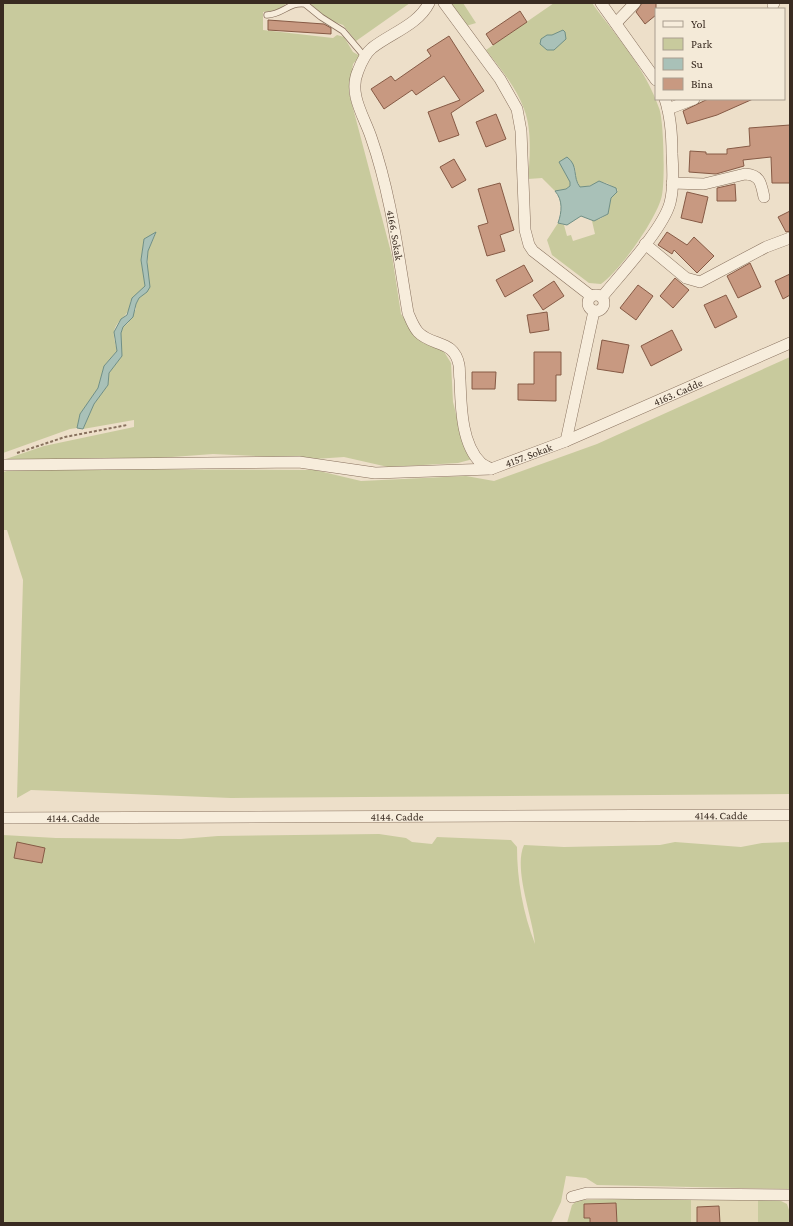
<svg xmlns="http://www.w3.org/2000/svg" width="793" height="1226" font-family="'Crimson Pro',serif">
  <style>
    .farmland { fill: #e2d8b6 }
    .green { fill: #c8ca9d }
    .water { fill: #a9c1b8; stroke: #708f85 }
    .building { fill: #c89981; stroke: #865a45 }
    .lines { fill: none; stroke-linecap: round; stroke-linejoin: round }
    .lane-casing { stroke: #88715e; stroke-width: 7 }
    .street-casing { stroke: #88715e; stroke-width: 12 }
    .path { stroke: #88715e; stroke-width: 2; stroke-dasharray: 3 2; stroke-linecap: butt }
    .lane { stroke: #f7eddc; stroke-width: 5.5 }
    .street { stroke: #f7eddc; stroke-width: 11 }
    .labels { text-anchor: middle; stroke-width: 3; stroke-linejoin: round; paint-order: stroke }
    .street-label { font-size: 11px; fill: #392b21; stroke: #f4ead8 }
  </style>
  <rect width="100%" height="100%" fill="#eddfc9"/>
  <path class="farmland" d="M691 1199H758V1223H691Z"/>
  <path class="green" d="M3 3H287L278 10 263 12V30L333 38 337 35 344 37 353 52 360 56 353 64 349 93 392 256 401 314 423 343 443 350 451 363 453 402 464 446 473 459 458 463 388 467 344 457 315 459 213 454 145 459 3 460 44 446 134 427V420L83 429 94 404 108 385 109 373 122 356 121 333 123 327 128 323 136 309V304L139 298 147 292 148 251 156 233 144 239 141 260 145 286 130 302C131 316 116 319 114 332 113 338 116 345 117 351L104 366 98 388 80 414 77 428 70 429 3 453Z
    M309 3H410L356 41 343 25 329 20Z
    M447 3H463L476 23 466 26Z
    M554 3H592C616 36 646 69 659 108 664 120 665 181 662 195 658 217 620 271 601 284L589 283 552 255 547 240 558 223 564 225 567 236 571 235 573 241 595 234 592 221 600 219 608 214 611 198 618 190C614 188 610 184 606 183 597 180 590 188 580 187L576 179 575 167 565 173 570 182V186L566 189 555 191 542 178 528 179C530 157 532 129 524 109 516 87 500 68 486 50Z
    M790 357V794L231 798 31 790 17 798 23 580 7 530H3V472L11 470 52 469 315 470 361 481 466 476 494 481 597 444Z
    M379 834 406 838 412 842 432 844 437 837 511 840 517 847C517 880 523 913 535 944 533 918 513 869 524 845L564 847 660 845 675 842 741 847 762 843 790 842V1189L597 1185 586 1178 566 1176 561 1202 551 1223H3V835L56 838 181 839 218 836Z
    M630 1199H691V1223H567L572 1205 578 1200Z
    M758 1199 779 1200 787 1204 790 1213V1223H758Z"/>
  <path class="water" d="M563 30 565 32 566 39 554 50H547L540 44 541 39 547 35H552Z
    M567 157C579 166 572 177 580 187L590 186 599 181 616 188 617 192 611 198 608 214 594 221 581 216 567 225 558 223C562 212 563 200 555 191L566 189 570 186V182L559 162Z
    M156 232 148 251 147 262 150 287 147 292 139 298 136 304 133 317 123 327 121 333 122 356 109 373 108 385 94 404 83 429 77 428 80 414 98 388 104 366 117 351 114 332 121 319 127 315 132 298 145 286 141 260 144 239Z"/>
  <path class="building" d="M642 3H656V15L645 24 636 12Z
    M520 11 527 22 493 45 486 34Z
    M268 20 324 24 331 28V34L268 30Z
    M449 36 484 91 451 113 459 135 439 142 428 112 460 100 444 76 416 95 412 90 384 109 371 89 391 76 395 81 431 56 427 50Z
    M708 99H753L717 115 687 124 683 111Z
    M496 114 506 139 486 147 476 122Z
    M790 125V183H772L771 157 743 160 744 166 716 174 689 172 690 151 706 152V154H727V149L750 146 749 128Z
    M454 159 466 180 452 188 440 167Z
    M500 183 514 230 500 235 505 251 487 256 478 226 488 223 478 189Z
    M735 184 736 201H717V188Z
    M687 192 708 197 702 223 681 218Z
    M790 211V231L786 232 778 217Z
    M667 232 687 245 694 237 714 256 697 273 674 250 672 254 658 245Z
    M750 263 761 287 738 298 727 276Z
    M524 265 533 281 505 297 496 280Z
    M790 274V295L783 299 775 281Z
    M675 278 689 290 673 308 660 296Z
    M554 281 564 296 543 310 533 295Z
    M638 285 653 296 636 320 620 308Z
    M726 295 737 317 715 328 704 305Z
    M547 312 549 330 530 333 527 315Z
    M672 330 682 350 651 366 641 346Z
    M602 340 629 345 623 373 597 369Z
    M534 352H561V375H556V401L518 400V384H534Z
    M472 372H496L495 389H472Z
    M17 842 45 848 42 863 14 858Z
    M616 1203 617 1223H590V1218H584V1204Z
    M719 1206 720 1223H697V1207Z"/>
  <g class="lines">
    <defs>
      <path id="lane" d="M267 15C284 14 288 2 305 4L321 17 343 31 365 57"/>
      <g id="street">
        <path id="s1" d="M429 3C418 25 391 33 372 48 366 53 361 63 358 71 348 94 364 116 371 137 391 194 398 254 408 313 411 320 413 326 418 332 432 347 454 339 459 365 460 370 459 375 460 380 461 405 461 444 481 463 483 465 488 467 491 469"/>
        <path d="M444 3 500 79 517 109 521 131 525 230 529 245 533 251 591 296"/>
        <path d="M601 3 656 80"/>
        <path d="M773 5 774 3"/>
        <path d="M616 23 635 3"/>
        <path d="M668 109 694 99"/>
        <path d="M672 183 704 184 745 174C761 175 761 184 764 197"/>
        <path d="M645 244 686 278 700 282 766 247 790 238"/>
        <circle cx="596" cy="303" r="8"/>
        <path d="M602 297C620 275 663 229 670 203 674 188 673 169 672 154 672 135 671 117 665 99"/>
        <path d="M566 441 594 311"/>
        <path id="s2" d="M3 465 299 462 375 473 491 469 566 441 790 343"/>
        <path id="s3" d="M3 818 790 815"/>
        <path d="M572 1197 587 1193 790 1195"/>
      </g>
    </defs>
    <use href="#lane" class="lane-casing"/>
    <use href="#street" class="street-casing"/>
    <path class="path" d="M17 453 65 437 127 425"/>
    <use href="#lane" class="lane"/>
    <use href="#street" class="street"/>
  </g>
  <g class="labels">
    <g class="street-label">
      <text dy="4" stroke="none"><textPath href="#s1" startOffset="271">4166. Sokak</textPath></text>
      <text dy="4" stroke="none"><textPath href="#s2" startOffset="691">4163. Cadde</textPath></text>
      <text dy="4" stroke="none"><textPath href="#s2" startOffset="529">4157. Sokak</textPath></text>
      <text dy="4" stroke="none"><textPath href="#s3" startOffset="718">4144. Cadde</textPath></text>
      <text dy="4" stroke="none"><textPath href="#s3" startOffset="394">4144. Cadde</textPath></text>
      <text dy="4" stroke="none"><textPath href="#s3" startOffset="70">4144. Cadde</textPath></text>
    </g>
  </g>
  <rect width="793" height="1226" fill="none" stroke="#392b21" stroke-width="8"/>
  <rect x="655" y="8" width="130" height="92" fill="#f4ead8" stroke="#a99e8f"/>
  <rect x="663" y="21" width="20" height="6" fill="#f7eddc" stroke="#a99e8f"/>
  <text x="691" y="28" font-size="12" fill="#392b21">Yol</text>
  <rect x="663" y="38" width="20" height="12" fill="#c8ca9d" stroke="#a99e8f"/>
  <text x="691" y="48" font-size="12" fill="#392b21">Park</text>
  <rect x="663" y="58" width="20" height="12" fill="#a9c1b8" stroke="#a99e8f"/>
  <text x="691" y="68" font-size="12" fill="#392b21">Su</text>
  <rect x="663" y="78" width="20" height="12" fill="#c89981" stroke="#a99e8f"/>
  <text x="691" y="88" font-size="12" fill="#392b21">Bina</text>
</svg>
